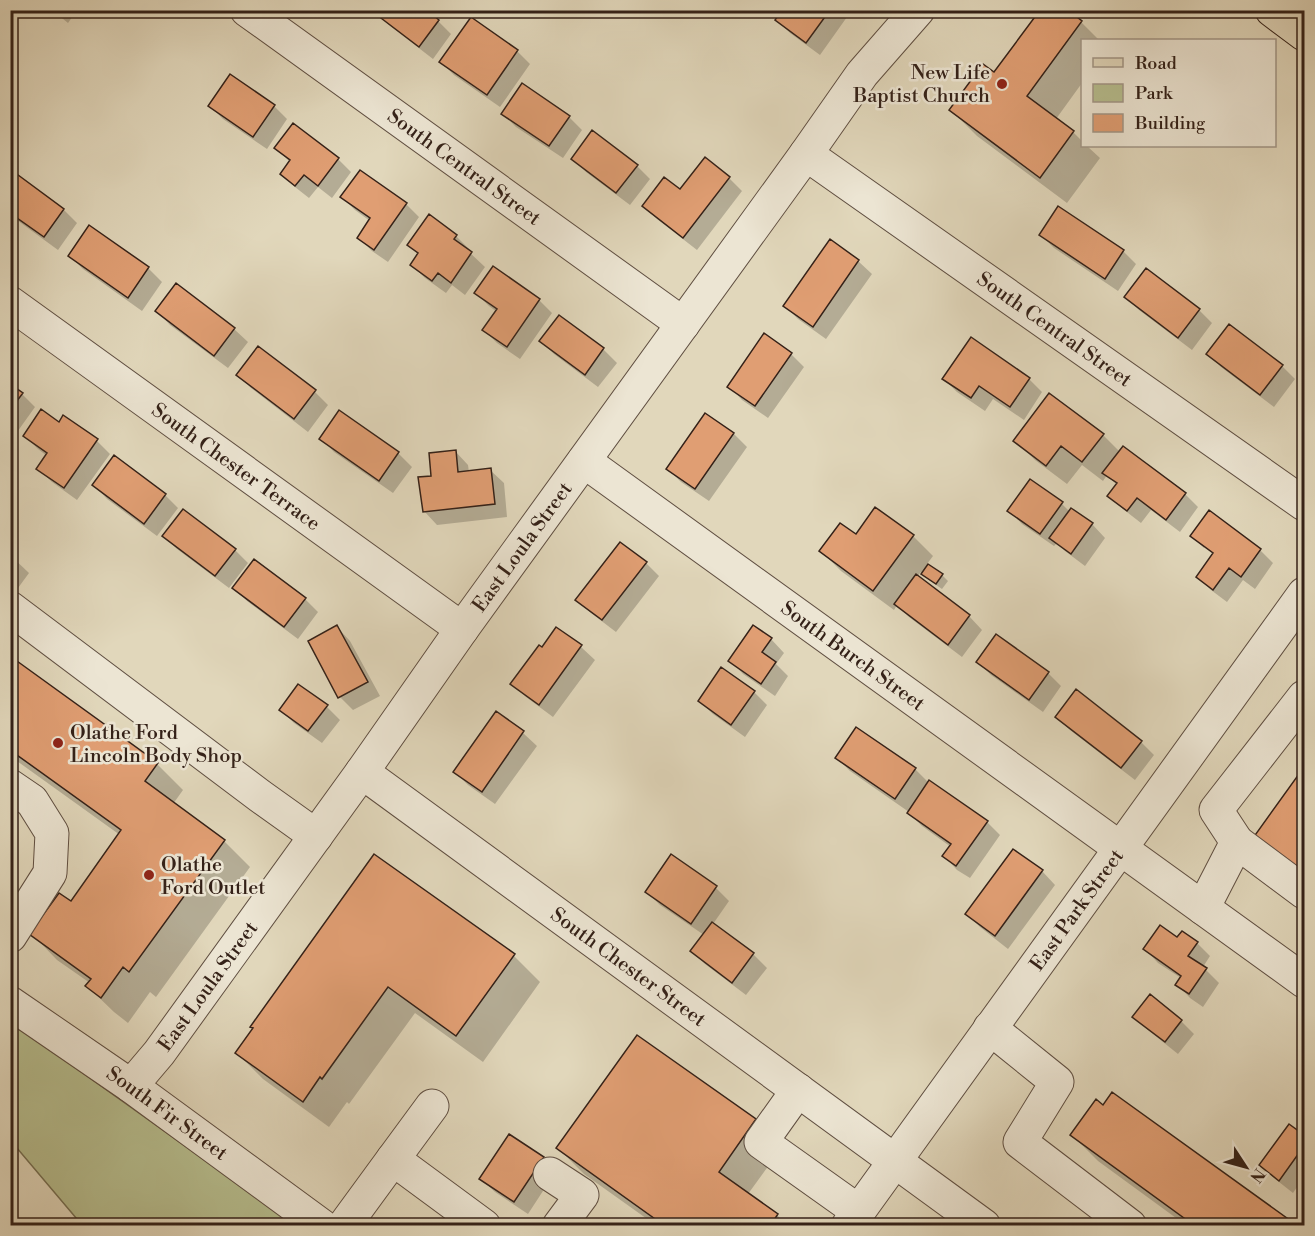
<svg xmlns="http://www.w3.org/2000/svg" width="1315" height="1236" font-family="'Libre Bodoni',serif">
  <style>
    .green { fill: #b6bd8e; stroke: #756f53; stroke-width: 1.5 }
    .shadow { fill: #0003 }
    .building { fill: #e09e73; stroke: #342118; stroke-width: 1.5 }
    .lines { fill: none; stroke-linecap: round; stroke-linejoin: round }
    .minor-casing { stroke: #5f4e41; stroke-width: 35 }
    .major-casing { stroke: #342118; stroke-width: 35 }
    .minor { stroke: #ece5d3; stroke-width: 33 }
    .major { stroke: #e1d7bb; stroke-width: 33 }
    .poi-dot { fill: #8f2418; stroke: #ece5d3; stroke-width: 2 }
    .labels { text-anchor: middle; stroke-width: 5; stroke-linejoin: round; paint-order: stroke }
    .poi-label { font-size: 20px; fill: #342118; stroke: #ece5d3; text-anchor: start }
    .street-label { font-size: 20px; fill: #342118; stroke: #ece5d3 }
  </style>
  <rect width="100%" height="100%" fill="#e1d7bb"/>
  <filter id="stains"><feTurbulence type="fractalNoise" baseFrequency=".00333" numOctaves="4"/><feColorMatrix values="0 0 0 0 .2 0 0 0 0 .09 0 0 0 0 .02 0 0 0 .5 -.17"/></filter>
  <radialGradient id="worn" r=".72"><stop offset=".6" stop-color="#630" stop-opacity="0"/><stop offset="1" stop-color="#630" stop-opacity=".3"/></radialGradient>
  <path class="green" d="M10 1021 296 1225H82L11 1141Z"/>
  <path class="shadow" d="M52 10H77L68 23Z
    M783 10H852L820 55 790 33 777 20Z
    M1065 10 1081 22 1099 40H1082V83L1056 119 1073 132 1082 141V146H1087L1100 158 1067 203 977 136 951 110 994 74Z
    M375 12 438 21 451 34 433 59 389 25Z
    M517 51 530 64 500 107 454 75 441 62Z
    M210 106H274L287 119 267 149 223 119Z
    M503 114 569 117 582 130 563 158 516 127Z
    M293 125 338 159 351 172 332 198 318 187 309 198 295 187 282 174 290 162 276 148Z
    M573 158 637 166 650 179 630 205 586 172Z
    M10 171 64 210 77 223 58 250 10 215Z
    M729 178 742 191 697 250 657 219 644 206 681 191Z
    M342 197 406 204 419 217 388 262 372 251 359 238 370 221 355 210Z
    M429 217 456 236 470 250 468 251 485 267 465 295 452 285 446 293 425 278 412 265 419 255 409 245Z
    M90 227 148 268 162 282 142 311 83 269 70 256Z
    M1041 235 1123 251 1136 264 1118 291 1054 248Z
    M858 261 872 274 826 339 798 319 785 306Z
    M176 285 234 329 248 342 228 368 170 325 157 311Z
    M476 293 539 300 552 313 520 359 497 343 484 330 497 312 489 306Z
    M1126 297 1199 310 1212 323 1192 350 1139 310Z
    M559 317 603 349 617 363 598 387 554 354 541 341Z
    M258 349 315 392 328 405 308 432 251 388 238 375Z
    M1208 353 1282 366 1295 379 1274 407 1221 367Z
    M791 354 804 367 768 418 742 400 729 386Z
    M944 379H1029L1042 392 1024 420 993 399 985 411 957 392Z
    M10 386 22 394 35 407 10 442Z
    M339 412 398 453 412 467 393 493 334 452 321 438Z
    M706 415 734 434 747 447 709 501 681 482 668 469Z
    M59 424 97 441 110 454 77 500 52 482 38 469 47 456 38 449 25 436Z
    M1103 435 1120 452 1123 448 1185 494 1198 507 1180 532 1151 510 1141 523 1123 509 1109 496 1117 485 1107 475 1103 481 1082 465 1067 484 1035 460 1015 440Z
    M455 451 468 465 469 472 490 470 504 483 507 517 437 525 424 511 433 477Z
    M94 485 165 495 178 508 157 536 107 499Z
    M1062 504 1070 512 1092 524 1105 538 1085 566 1065 551 1057 543 1054 546 1022 524 1009 510Z
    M164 536 235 550 248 563 229 588 177 549Z
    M856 536H913L933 556 927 564 942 575 948 581 942 589 929 580 921 572 917 577 969 616 982 630 962 657 909 617 897 605 894 610 841 571 821 551Z
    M1192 536 1260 550 1273 563 1255 589 1243 580 1227 602 1211 590 1198 577 1220 557 1204 545V548Z
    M10 555 29 573 10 599Z
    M646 563 659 576 616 632 591 613 577 600Z
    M234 587 305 599 318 612 298 639 247 601Z
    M337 627 350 641 380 696 353 710 340 697 310 642Z
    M557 629 581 647 595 660 553 717 526 697 512 684 543 649Z
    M771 639 784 653 776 664 788 676 775 696 743 674 730 660Z
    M10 658 157 764 183 790 173 804 224 841 250 867 156 997 150 992 128 1023 114 1012 87 986 90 983 57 960 31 933 71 903 120 835 10 756Z
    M978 662 1048 673 1061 686 1043 712 991 675Z
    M754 692 767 705 745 737 713 714 699 701Z
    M327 707 340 720 322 743 294 723 281 710Z
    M496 713 523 733 537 746 495 804 468 785 455 772Z
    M1057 717 1141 742 1154 755 1135 780 1070 730Z
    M857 729 915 769 929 783 987 822 1000 835 970 878 957 870 944 856 951 847 922 826 909 813V812L850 771 837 758Z
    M1304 770V881L1255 838Z
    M375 856 514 956 540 982 483 1062 415 1013 349 1104 347 1102 329 1127 263 1079 237 1053Z
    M671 856 716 888 729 901 713 924 753 954 767 968 746 995 705 964 692 951 704 935 660 905 647 892Z
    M1042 871 1055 885 1008 949 980 927 967 914Z
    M1178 939 1197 943 1210 956 1203 967 1219 983 1203 1007 1190 998 1177 984 1181 978 1158 963 1145 949Z
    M1134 1017 1181 1021 1194 1034 1178 1054 1148 1030Z
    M637 1037 755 1121 782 1147 748 1194 777 1215 787 1226H657L584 1174 558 1148Z
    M1290 1126 1304 1137V1177L1293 1193 1274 1178 1261 1165Z
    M1072 1135 1295 1226H1187L1098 1161Z
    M543 1158 556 1171 528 1214 495 1192 481 1179Z"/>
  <path class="building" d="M375 10H427L439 20 419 47 373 12Z
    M782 10H830L806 43 775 20Z
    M1040 10H1068L1082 21 1027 96 1074 131 1040 178 949 110 983 64 994 72Z
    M471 17 518 50 487 95 439 62Z
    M230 74 275 105 253 137 208 106Z
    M522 83 570 116 549 146 501 114Z
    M293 123 339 158 318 186 304 175 295 186 280 174 290 160 274 148Z
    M592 130 638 165 616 193 571 159Z
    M705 157 730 177 683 238 642 206 664 177 680 189Z
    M10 169 64 209 44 237 10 213Z
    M360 170 407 203 374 250 357 238 370 218 340 197Z
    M1058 206 1124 250 1105 279 1039 235Z
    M429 214 457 235 454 239 472 252 451 283 438 273 432 281 410 265 418 253 407 245Z
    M89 225 149 267 128 298 68 256Z
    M830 239 859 260 813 327 783 306Z
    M493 266 540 299 507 347 482 330 497 309 474 293Z
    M1146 268 1200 309 1178 338 1124 297Z
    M176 283 235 328 214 356 155 311Z
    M559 315 604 348 585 375 539 341Z
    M1229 324 1283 365 1260 395 1206 354Z
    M764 333 792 353 755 406 727 387Z
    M971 337 1030 378 1010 407 979 386 971 398 942 379Z
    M258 346 316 390 294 419 236 375Z
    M10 384 23 393 10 410Z
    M1049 393 1104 434 1082 462 1061 446 1046 466 1013 441Z
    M41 409 59 422 63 415 98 439 64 488 36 469 47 453 23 436Z
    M339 410 399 452 379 481 319 439Z
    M705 413 734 433 695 489 666 469Z
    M1123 446 1186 493 1166 520 1137 498 1127 511 1107 496 1117 483 1102 473Z
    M456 450 458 472 491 468 495 504 423 512 418 477 431 476 429 453Z
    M114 455 166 494 144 524 92 485Z
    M1030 479 1063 502 1040 534 1007 511Z
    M875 507 914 535 873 591 819 551 840 523 856 534Z
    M1071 508 1093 523 1071 554 1049 538Z
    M183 509 236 549 215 576 162 536Z
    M1209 510 1261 549 1241 577 1229 568 1213 590 1196 577 1213 553 1190 536Z
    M620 542 647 562 602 620 575 600Z
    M254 559 306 598 284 627 232 588Z
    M928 564 943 574 936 584 921 574Z
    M916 574 970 615 948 645 894 604Z
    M337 625 368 682 338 698 308 641Z
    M753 625 772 638 762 652 776 662 761 684 728 661Z
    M556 627 582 645 539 705 510 684 539 645 542 647Z
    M996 634 1049 672 1029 700 976 662Z
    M10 656 158 763 145 781 225 840 129 972 123 967 101 998 85 986 91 979 29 934 59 893 71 901 121 830 10 750Z
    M721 667 755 691 731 725 698 701Z
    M298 684 328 705 308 731 279 710Z
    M1076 689 1142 741 1121 768 1055 717Z
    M496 711 524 731 482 792 453 772Z
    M856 727 916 768 895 799 835 758Z
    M1304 767V876L1253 838Z
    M929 780 988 821 956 866 942 856 951 844 907 813Z
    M1013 849 1043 870 995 936 965 914Z
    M374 854 515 954 456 1036 388 987 322 1079 320 1077 303 1102 235 1053 253 1028 250 1027Z
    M671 854 717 886 691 924 645 892Z
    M712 922 754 953 732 983 690 951Z
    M1160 925 1177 937 1182 931 1198 942 1188 956 1207 968 1189 994 1175 985 1181 976 1143 949Z
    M1150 994 1182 1020 1165 1042 1132 1017Z
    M637 1035 756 1119 719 1172 778 1214 770 1226H665L556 1148Z
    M1112 1092 1298 1226H1195L1070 1135 1096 1099 1103 1105Z
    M1289 1124 1304 1135V1146L1279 1181 1259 1165Z
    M509 1134 544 1157 514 1202 479 1179Z"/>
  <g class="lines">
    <defs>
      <g id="minor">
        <path id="s1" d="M247 10 683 324"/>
        <path id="s2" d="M806 154 1304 504"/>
        <path id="s3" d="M10 303 462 629"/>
        <path id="s4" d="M584 461 1304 981"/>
        <path d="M10 608 260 796 316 836"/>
        <path id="s5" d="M362 772 984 1226"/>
        <path d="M10 786 32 801 52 833 50 873 10 936"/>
        <path d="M1237 842 1304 892"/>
        <path d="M1203 908 1237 842 1216 810 1304 697"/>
        <path id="s6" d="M10 1003 131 1086 322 1226"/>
        <path d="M990 1028 1057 1082 1020 1142 1130 1226"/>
        <path id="s7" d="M131 1086 159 1053 362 772 462 629 806 154 862 74 918 10"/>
        <path d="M798 1090 761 1142 858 1211"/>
        <path d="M432 1106 393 1159 484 1226"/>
        <path d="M550 1174 582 1195 559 1226"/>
        <path d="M344 1226 393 1159"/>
        <path id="s8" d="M848 1226 1304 594"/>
      </g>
      <path id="major" d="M1272 10 1304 34"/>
    </defs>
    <use href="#minor" class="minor-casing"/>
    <use href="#major" class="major-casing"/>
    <use href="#minor" class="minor"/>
    <use href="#major" class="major"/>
  </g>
  <g class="poi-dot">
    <circle cx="1002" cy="84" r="6"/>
    <circle cx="58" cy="743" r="6"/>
    <circle cx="149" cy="875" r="6"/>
  </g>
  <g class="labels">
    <g class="poi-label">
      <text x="990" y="79" text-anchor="end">New Life<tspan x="990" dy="23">Baptist Church</tspan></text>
      <text x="70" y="739">Olathe Ford<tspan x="70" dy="23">Lincoln Body Shop</tspan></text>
      <text x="161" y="871">Olathe<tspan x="161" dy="23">Ford Outlet</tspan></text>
    </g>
    <g class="street-label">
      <text dy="7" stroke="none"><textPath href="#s1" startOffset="268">South Central Street</textPath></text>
      <text dy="7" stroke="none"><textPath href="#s2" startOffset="304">South Central Street</textPath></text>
      <text dy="7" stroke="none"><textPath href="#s3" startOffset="279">South Chester Terrace</textPath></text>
      <text dy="7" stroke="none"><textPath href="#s7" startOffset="666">East Loula Street</textPath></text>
      <text dy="7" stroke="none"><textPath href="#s4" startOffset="332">South Burch Street</textPath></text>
      <text dy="7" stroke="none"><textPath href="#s8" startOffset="390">East Park Street</textPath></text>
      <text dy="7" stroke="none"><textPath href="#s5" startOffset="330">South Chester Street</textPath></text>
      <text dy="7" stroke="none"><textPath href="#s7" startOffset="126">East Loula Street</textPath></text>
      <text dy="7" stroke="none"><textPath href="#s6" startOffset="192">South Fir Street</textPath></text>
    </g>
  </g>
  <rect width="1315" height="1236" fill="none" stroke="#e1d7bb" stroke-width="36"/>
  <rect x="12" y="12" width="1291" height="1212" fill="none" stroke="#342118" stroke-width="3"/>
  <rect x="18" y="18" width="1279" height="1200" fill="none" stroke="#342118" stroke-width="1.5"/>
  <rect x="1081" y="39" width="195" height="108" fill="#ece5d3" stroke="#a29788" stroke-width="1.5"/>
  <rect x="1093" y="58" width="30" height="9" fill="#e1d7bb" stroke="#a29788" stroke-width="1.5"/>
  <text x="1135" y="69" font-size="18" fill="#342118">Road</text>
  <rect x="1093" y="84" width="30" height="18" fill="#b6bd8e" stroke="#a29788" stroke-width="1.5"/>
  <text x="1135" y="99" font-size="18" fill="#342118">Park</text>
  <rect x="1093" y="114" width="30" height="18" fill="#e09e73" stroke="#a29788" stroke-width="1.5"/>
  <text x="1135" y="129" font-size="18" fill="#342118">Building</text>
  <g transform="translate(1246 1167) rotate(126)" stroke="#ece5d3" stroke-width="4.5" paint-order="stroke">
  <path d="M0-4.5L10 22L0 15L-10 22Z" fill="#342118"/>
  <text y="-9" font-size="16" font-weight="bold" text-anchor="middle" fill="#342118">N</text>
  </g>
  <rect width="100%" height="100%" filter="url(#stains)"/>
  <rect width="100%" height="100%" fill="url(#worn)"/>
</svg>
